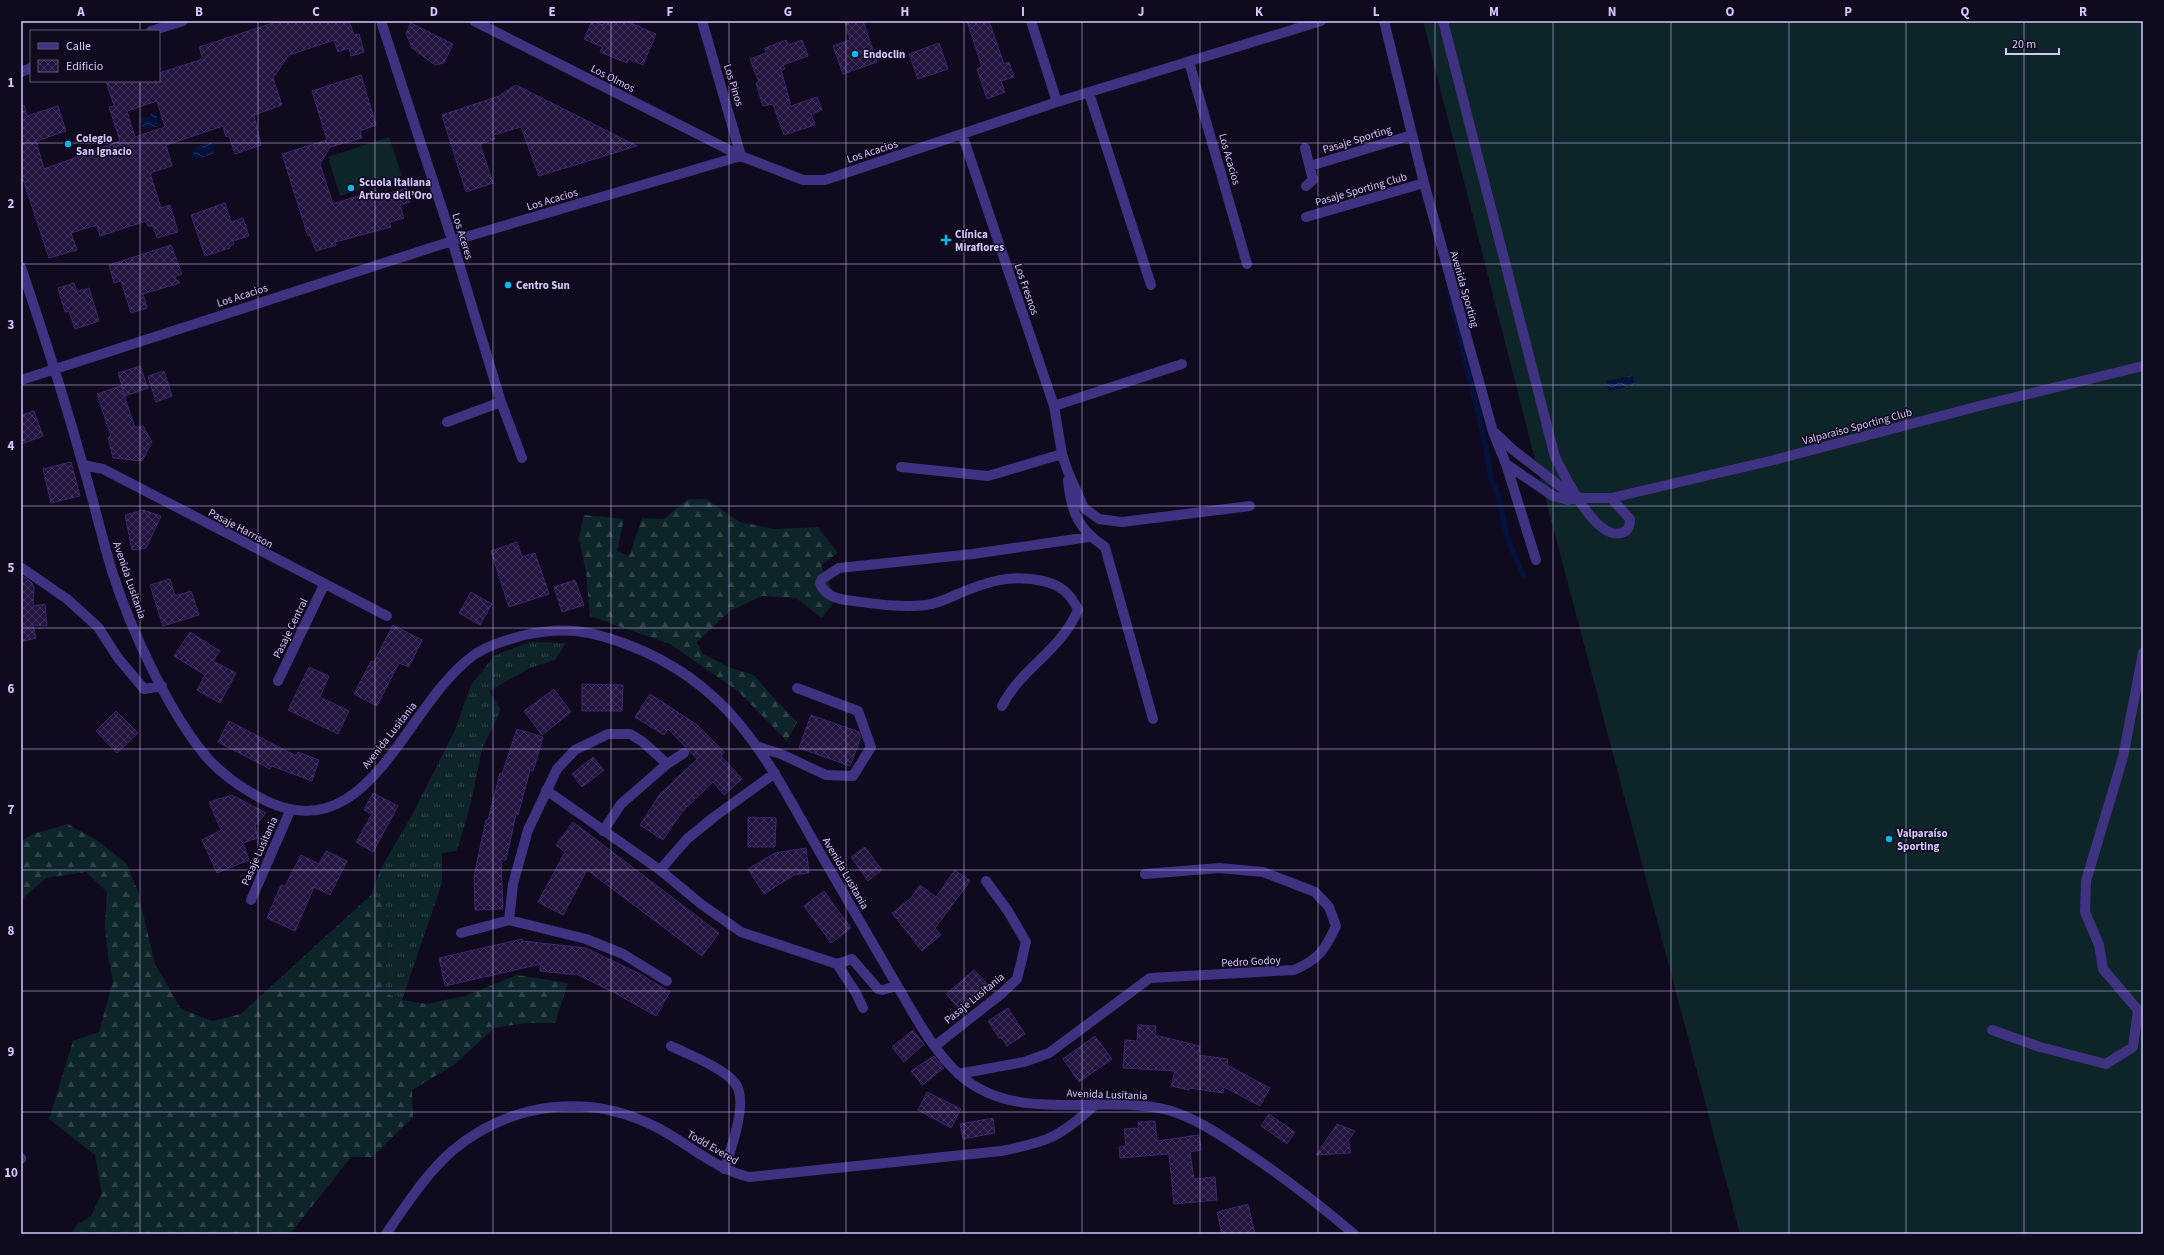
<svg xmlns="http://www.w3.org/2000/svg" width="2164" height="1255" font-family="'Source Sans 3',sans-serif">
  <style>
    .grass { fill: url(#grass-tufts) }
    .forest { fill: url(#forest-firs) }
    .pitch { fill: #0d2528 }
    .water { fill: url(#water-waves) }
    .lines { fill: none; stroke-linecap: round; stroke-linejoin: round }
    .stream { stroke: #05123b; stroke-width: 5.5 }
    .building { fill: url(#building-cross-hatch); stroke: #3d266d; fill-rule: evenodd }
    .minor { stroke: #3f3280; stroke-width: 10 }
    .grid { fill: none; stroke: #d5c7ff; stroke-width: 1; stroke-opacity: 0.55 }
    .poi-dot { fill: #00b9f2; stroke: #100a1e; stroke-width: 1.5 }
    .labels { text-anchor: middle; stroke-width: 3; stroke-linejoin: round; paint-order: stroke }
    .poi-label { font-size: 11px; font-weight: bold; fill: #d5c7ff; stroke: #100a1e; text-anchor: start }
    .street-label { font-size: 11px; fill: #d5c7ff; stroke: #100a1e }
    .neatline { fill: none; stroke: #d5c7ff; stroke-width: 1.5 }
    .grid-label { font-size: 13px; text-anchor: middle; font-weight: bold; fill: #d5c7ff }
  </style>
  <defs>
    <pattern id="grass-tufts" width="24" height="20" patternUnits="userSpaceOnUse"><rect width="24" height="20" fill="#0d2528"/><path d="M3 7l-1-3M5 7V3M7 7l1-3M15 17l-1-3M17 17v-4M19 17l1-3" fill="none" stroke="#2f4348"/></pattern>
    <pattern id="forest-firs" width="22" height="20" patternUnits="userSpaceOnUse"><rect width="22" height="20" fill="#0d2528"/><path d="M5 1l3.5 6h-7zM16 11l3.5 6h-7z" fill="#2f4348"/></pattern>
    <pattern id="water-waves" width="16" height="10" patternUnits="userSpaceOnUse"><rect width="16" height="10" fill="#05123b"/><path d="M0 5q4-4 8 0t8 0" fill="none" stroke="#293358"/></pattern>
    <pattern id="building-cross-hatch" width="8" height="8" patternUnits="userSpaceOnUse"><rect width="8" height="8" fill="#231540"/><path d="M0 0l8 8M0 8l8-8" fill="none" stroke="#42365d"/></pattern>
  </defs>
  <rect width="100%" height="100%" fill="#100a1e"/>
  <path class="grass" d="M529 642 566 643 555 660 530 668 489 691 501 710 482 749 471 802 457 851 442 853V883L402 1000 385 993 388 907 371 895 381 868 411 817 455 730 471 685 494 656Z"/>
  <path class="forest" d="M688 499H706L740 522 775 529 818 527 838 553 821 565 836 599 822 618 796 598 762 596 730 611 697 642 702 653 728 667 754 675 771 695 797 722 787 741 738 691 670 644 590 616 586 572 579 539 584 515 624 519 617 551 629 556 642 518 664 519Z
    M68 824 98 841 127 864 138 892 155 964 181 1009 212 1021 241 1014 371 895 388 907 385 993 402 1000 426 1004 465 996 517 975 568 983 555 1023H526L494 1028 454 1065 412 1090 413 1117 372 1157H351L290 1234H72L78 1224 91 1216 102 1193 95 1155 49 1119 73 1041 99 1032 113 981 108 957 105 926 107 892 86 872 46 878 21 900V841L33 834Z"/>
  <path class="pitch" d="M1423 21H2143V1234H1740L1531 444Z
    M389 137 402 176 340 196 328 157Z"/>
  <path class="water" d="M156 112 159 126 143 130 140 119 151 116V114Z
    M211 142 215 153 195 160 191 149Z
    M1633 375 1635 385 1609 391 1606 381Z"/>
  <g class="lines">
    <path class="stream" d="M1449 292 1484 437 1491 479 1499 497 1507 537 1523 575"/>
  </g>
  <path class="building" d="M279 21H349L354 35 359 34 364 52 351 56 349 48 338 52 334 40 289 55 273 78 282 105 254 115 261 145 235 154 229 136 226 137 223 126 166 145 172 166 150 173 161 208 170 205 178 232 157 238 153 226H148L146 221 100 236 97 225 71 233 77 250 49 258 21 173V106L24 105 27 116 58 106 66 131 36 141 44 169 120 141 109 107 114 106 106 81H159V73L203 59 199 47ZM157 101 165 127 135 137 127 111Z
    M592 21 603 25 605 21H626L656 34 643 65 629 59 627 63 600 52 602 47 584 39Z
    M845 21H863L877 62 843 74 833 46 850 40Z
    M967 21H989L1004 64 1009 62 1014 77 1001 81 1005 92 987 99 977 69 982 67Z
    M411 23 453 44 444 63 435 65 412 48 406 33Z
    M786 40 789 45 802 40 808 56 783 65 785 69 781 70 791 106 817 97 822 110 811 114 815 125 784 135 773 104 763 106 756 83 759 82 750 59 766 53 765 48Z
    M939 43 948 69 918 79 909 54Z
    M361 75 376 125 360 131 362 138 330 147 320 164 333 204 376 190 378 197 406 188 410 202 400 205 404 218 390 222 391 227 335 242 336 245 316 251 310 235 308 236 282 154 327 140 312 91Z
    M516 85 637 146 539 176 521 127 494 135 495 139 480 144 493 183 466 192 442 115 499 96Z
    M225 203 231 222 243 218 249 236 233 241 234 244 230 246V248L205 256 191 215Z
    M171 245 182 274 174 277 180 283 143 294 147 308 131 313 121 281 114 283 109 265Z
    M74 283 77 292 89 288 99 321 75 329 69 311 65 312 58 288Z
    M140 366 148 388 125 396 118 373Z
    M164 371 172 396 156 402 148 376Z
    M121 386 135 428 143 426 152 442 142 461 113 458 108 437 111 436 97 394Z
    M34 411 43 436 21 444V415Z
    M71 462 80 496 51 503 43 469Z
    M143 510 161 516 146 548 132 550 125 515Z
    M517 542 522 557 535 553 549 594 509 607 491 551Z
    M21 575 32 583 34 588 33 606 45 604 47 626 33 625 36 638 21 642Z
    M170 579 175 596 191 591 199 615 163 626 150 585Z
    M575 580 584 605 562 612 554 587Z
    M471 592 492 604 480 625 459 613Z
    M393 625 422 640 409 667 399 663 377 706 354 694 371 661 374 662Z
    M190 632 220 651 213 661 236 673 220 703 197 690 205 675 174 656Z
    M309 667 329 676 320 697 349 711 338 734 288 710Z
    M582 684 623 685 622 711H582Z
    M554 689 571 712 542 735 524 711Z
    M650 694 696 724 724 752 721 756 742 779 724 795 713 782 682 812 663 840 640 825 660 794 697 759 668 729 664 735 635 717Z
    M116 711 138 733 117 753 96 731Z
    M811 715 859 732 861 738 850 766 799 748Z
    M229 721 296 756 298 752 319 760 312 781 272 766 270 769 218 742Z
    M517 729 543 737 533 771 530 770 518 815 516 814 506 860 501 859 503 909 475 910 474 876 486 820H488L500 773 502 774Z
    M593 757 604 770 582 787 572 774Z
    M373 793 398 806 373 852 356 842 372 814 364 810Z
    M232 795 266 813 255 826 258 838 243 843 249 860 217 873 202 840 221 830 209 802Z
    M748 817 776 818 775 847H748Z
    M573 822 719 933 702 956 587 870 563 915 538 902 565 852 556 845Z
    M865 847 882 870 868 881 851 857Z
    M806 848 809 873 794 875 764 894 748 869 775 853Z
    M326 851 347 861 330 895 314 887 295 931 267 918 281 885 285 886 301 855 319 864Z
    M955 870 970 881 935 928 941 935 922 951 892 913 911 898 920 885 936 897Z
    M824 891 851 928 831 943 804 906Z
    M522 939 523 941 586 948 640 974 670 992 656 1016 613 992 578 975 540 971 541 964 445 986 439 958Z
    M974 970 990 987 962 1012 946 994Z
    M1008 1008 1025 1034 1007 1046 1001 1037 999 1038 988 1021Z
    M1138 1025 1156 1026 1155 1035 1200 1046 1198 1055 1228 1059 1227 1065 1270 1088 1260 1106 1224 1087 1223 1093 1189 1088V1090L1171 1086 1175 1071 1123 1068 1125 1040 1137 1041Z
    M913 1030 924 1044 904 1062 892 1047Z
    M1095 1036 1112 1059 1079 1082 1063 1059Z
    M934 1056 944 1068 922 1085 911 1071Z
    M927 1092 961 1109 951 1128 918 1110Z
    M1269 1114 1295 1132 1287 1144 1261 1126Z
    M993 1118 995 1133 963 1139 960 1124Z
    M1155 1121 1157 1141 1199 1135 1201 1150 1190 1152 1194 1179 1215 1177 1217 1200 1174 1204 1169 1154 1120 1158 1119 1147 1126 1146 1124 1129 1139 1128 1138 1122Z
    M1337 1124 1355 1131 1348 1141 1351 1153 1316 1155Z
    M1248 1204 1255 1234H1222L1217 1212Z"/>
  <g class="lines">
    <path class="minor" d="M381 21 447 224 501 402 522 458
      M474 21 741 156 803 180H825L1057 102 1321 21
      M702 21 741 156
      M1031 21 1057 102
      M1384 21 1424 183 1493 432 1506 464 1536 560
      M1443 21 1555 457C1564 475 1595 540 1621 533 1629 531 1630 525 1630 519L1611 498
      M151 31 183 21
      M1189 62 1247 264
      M21 72 31 68
      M1089 93 1151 285
      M962 134 1054 406 1062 454 1068 472 1084 508 1099 519 1122 522 1250 506
      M1305 148 1313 180 1306 186
      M1310 166 1412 135
      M1306 217 1424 183
      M21 267C43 332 64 397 82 462 93 498 101 535 112 571 130 628 170 716 210 761 221 772 236 784 250 792 367 865 401 707 474 655 488 645 505 641 521 636 563 626 591 630 631 646 733 686 768 761 819 851 843 893 867 934 891 975 910 1007 932 1051 961 1076 1018 1125 1100 1093 1168 1110 1195 1118 1217 1133 1240 1148 1280 1174 1317 1203 1354 1234
      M21 380 452 241 741 156
      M1054 406 1182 364
      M447 422 501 402
      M1495 433 1512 449 1574 497
      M1506 464 1553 496 1568 500 1576 498H1611L1774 460 1983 405 2143 366
      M83 465 103 469 387 616
      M901 467 988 476 1062 454
      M1068 480C1071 512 1078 529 1105 547L1153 719
      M22 568 67 599 98 627 118 658 144 689 162 686
      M278 681 324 585
      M1002 706C1021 668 1060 652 1078 610 1071 594 1061 585 1043 581 1012 574 989 581 960 593 949 598 937 604 926 605 901 608 877 604 853 601 841 600 824 596 820 583L822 579 839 568 973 554 1089 537
      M756 746 781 754 826 775 853 776 871 747 858 711 797 688
      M546 790 660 870 701 904 741 932 837 964 856 993 863 1008
      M603 831 621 804 667 764 684 753
      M660 870 687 839 714 817 775 773
      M251 900 290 811
      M509 920 513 884 528 830 557 769 575 750 608 734H630L643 742 667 764
      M461 933 509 920 586 939 623 954 667 981
      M837 964 852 959 878 989 882 990 897 986
      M1992 1030 2040 1047 2106 1064 2133 1047 2138 1010 2103 969 2099 945 2085 912 2086 881 2123 757 2143 653
      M671 1046C689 1055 722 1067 735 1083 749 1100 731 1150 724 1169
      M935 1046 1001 994 1017 979 1026 942 1008 911 986 881
      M958 1074 1024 1062 1049 1053 1150 978 1294 970C1318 960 1325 950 1336 926L1329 907 1315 892 1263 872 1219 868 1145 874
      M21 1159V1158
      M386 1234C406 1205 426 1174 452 1151 511 1102 588 1092 656 1127 688 1143 714 1169 749 1177L1001 1151C1048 1142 1060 1137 1096 1104"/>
  </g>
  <path class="grid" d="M140 21V31M258 21V1234M375 21V1234M493 21V1234M611 21V1234M729 21V1234M846 21V1234M964 21V1234M1082 21V1234M1200 21V1234M1318 21V1234M1435 21V1234M1553 21V1234M1671 21V1234M1789 21V1234M1906 21V1234M2024 21V1234M140 81V1234M21 143H2143M21 264H2143M21 385H2143M21 506H2143M21 628H2143M21 749H2143M21 870H2143M21 991H2143M21 1112H2143"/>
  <g class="poi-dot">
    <circle cx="855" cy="54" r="4"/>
    <circle cx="68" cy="144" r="4"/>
    <circle cx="351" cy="188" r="4"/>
    <path d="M944 234h4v4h4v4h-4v4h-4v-4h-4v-4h4z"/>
    <circle cx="508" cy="285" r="4"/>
    <circle cx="1889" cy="839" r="4"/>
  </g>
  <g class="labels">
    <g class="poi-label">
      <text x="863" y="58">Endoclin</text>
      <text x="76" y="142">Colegio<tspan x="76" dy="13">San Ignacio</tspan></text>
      <text x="359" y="186">Scuola Italiana<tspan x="359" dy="13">Arturo dell’Oro</tspan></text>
      <text x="955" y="238">Clínica<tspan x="955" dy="13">Miraflores</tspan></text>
      <text x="516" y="289">Centro Sun</text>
      <text x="1897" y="837">Valparaíso<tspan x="1897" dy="13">Sporting</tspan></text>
    </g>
    <g class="street-label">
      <text transform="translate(613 78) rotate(27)" y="4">Los Olmos</text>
      <text transform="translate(734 85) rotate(73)" y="4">Los Pinos</text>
      <text transform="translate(1357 139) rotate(-17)" y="4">Pasaje Sporting</text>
      <text transform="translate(872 151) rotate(-18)" y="4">Los Acacios</text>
      <text transform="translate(1230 159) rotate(74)" y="4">Los Acacios</text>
      <text transform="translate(1361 189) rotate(-16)" y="4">Pasaje Sporting Club</text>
      <text transform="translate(552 199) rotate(-17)" y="4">Los Acacios</text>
      <text transform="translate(463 236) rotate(73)" y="4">Los Aceres</text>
      <text transform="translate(1027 289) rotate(71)" y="4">Los Fresnos</text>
      <text transform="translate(1465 289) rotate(74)" y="4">Avenida Sporting</text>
      <text transform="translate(242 295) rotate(-18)" y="4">Los Acacios</text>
      <text transform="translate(1857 426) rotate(-15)" y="4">Valparaíso Sporting Club</text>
      <text transform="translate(241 528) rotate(28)" y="4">Pasaje Harrison</text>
      <text transform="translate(130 580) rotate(71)" y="4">Avenida Lusitania</text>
      <text transform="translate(290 628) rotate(-64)" y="4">Pasaje Central</text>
      <text transform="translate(389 735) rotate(-52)" y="4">Avenida Lusitania</text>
      <text transform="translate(259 851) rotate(-66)" y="4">Pasaje Lusitania</text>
      <text transform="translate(846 873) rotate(60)" y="4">Avenida Lusitania</text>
      <text transform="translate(1251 961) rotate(-3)" y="4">Pedro Godoy</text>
      <text transform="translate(974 998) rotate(-39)" y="4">Pasaje Lusitania</text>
      <text transform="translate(1107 1094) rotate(2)" y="4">Avenida Lusitania</text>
      <text transform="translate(713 1147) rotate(30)" y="4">Todd Evered</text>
    </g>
  </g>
  <rect width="2164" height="1255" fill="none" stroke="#100a1e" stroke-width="44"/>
  <rect x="30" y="30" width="130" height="52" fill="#100a1e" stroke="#5f5678"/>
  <rect x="38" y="43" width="20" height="6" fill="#3f3280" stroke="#5f5678"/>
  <text x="66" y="50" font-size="12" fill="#d5c7ff">Calle</text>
  <rect x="38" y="60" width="20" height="12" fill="url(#building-cross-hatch)" stroke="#5f5678"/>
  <text x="66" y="70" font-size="12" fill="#d5c7ff">Edificio</text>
  <path d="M2006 48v6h53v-6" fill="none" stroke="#d5c7ff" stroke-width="2"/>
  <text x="2012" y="48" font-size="12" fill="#d5c7ff" stroke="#100a1e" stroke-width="3" paint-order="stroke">20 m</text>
  <rect x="22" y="22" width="2120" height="1211" class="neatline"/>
  <g class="grid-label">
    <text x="81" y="16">A</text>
    <text x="199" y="16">B</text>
    <text x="316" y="16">C</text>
    <text x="434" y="16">D</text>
    <text x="552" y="16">E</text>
    <text x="670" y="16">F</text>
    <text x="788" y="16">G</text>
    <text x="905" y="16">H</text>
    <text x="1023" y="16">I</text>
    <text x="1141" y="16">J</text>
    <text x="1259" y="16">K</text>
    <text x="1376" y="16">L</text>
    <text x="1494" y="16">M</text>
    <text x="1612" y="16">N</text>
    <text x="1730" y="16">O</text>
    <text x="1848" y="16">P</text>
    <text x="1965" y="16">Q</text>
    <text x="2083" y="16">R</text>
    <text x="11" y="87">1</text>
    <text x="11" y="208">2</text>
    <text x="11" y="329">3</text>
    <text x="11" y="450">4</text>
    <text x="11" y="572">5</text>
    <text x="11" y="693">6</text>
    <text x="11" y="814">7</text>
    <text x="11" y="935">8</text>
    <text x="11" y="1056">9</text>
    <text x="11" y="1177">10</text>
  </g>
</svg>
